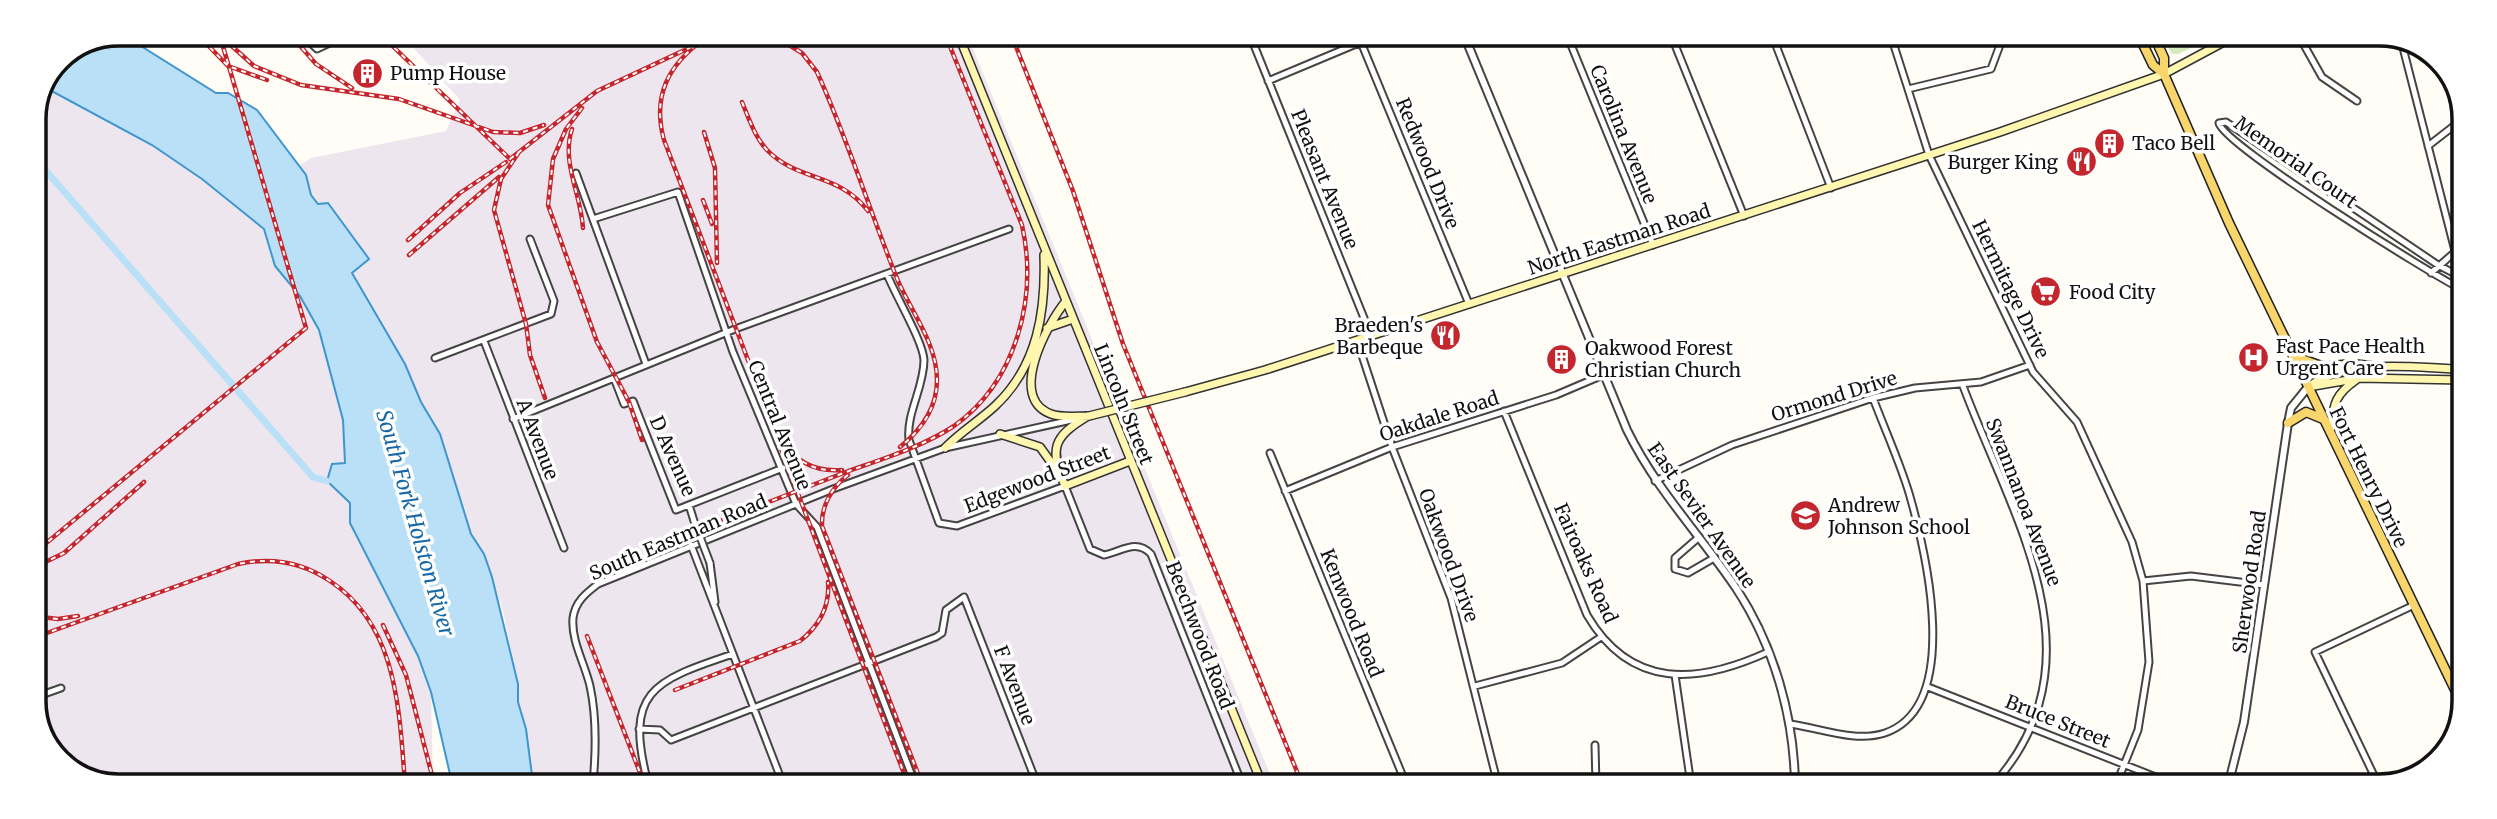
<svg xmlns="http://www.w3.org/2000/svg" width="2497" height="819" font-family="Merriweather,serif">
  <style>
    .industrial { fill: #eee6ef }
    .green { fill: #d5ebbd }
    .water { fill: #b9e0f7; stroke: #3f96cf; stroke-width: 2 }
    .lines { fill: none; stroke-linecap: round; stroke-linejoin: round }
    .canal { stroke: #b9e0f7; stroke-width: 7 }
    .minor-casing { stroke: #444; stroke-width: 9 }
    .tertiary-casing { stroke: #444; stroke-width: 10 }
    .secondary-casing { stroke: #333; stroke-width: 10 }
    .primary-casing { stroke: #222; stroke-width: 11 }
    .minor { stroke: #fff; stroke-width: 5 }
    .tertiary { stroke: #fff; stroke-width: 6 }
    .secondary { stroke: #fff6b0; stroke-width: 7 }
    .primary { stroke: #f9d66b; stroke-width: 8 }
    .rail-casing { stroke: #c4262e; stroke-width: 4.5 }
    .rail { stroke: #fff; stroke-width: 2; stroke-dasharray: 5; stroke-linecap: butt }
    .minor-bridge-casing { stroke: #444; stroke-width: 9; stroke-linecap: butt }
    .secondary-bridge-casing { stroke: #333; stroke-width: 10; stroke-linecap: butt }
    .minor-bridge { stroke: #fff; stroke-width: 5 }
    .secondary-bridge { stroke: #fff6b0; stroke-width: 7 }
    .labels { text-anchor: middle; stroke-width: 7; stroke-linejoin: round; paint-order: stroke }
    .poi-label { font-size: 19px; fill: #111; stroke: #fff; text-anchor: start }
    .street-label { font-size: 19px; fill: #111; stroke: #fff }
    .water-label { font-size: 21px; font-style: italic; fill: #1768a6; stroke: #fff }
    .rim { fill: none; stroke: #111; stroke-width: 3.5 }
  </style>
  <rect width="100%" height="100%" fill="#fffdf5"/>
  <path class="industrial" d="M401 34H967L1274 784 533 783 526 729 518 702V684L503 611 484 554 471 534 440 434 421 402 405 364 351 272 369 260 311 195 306 175 299 166 311 158 446 131 460 100Z
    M46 88 152 145 202 179 264 230 275 266 300 296 319 330 343 420 345 463 328 481 350 503V523L418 656 431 692 433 783H96L51 753 33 707V118Z"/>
  <path class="green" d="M2161 36H2216L2178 54H2172Z"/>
  <path class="water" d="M118 33H126L133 41 216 93H228L257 110 306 175 311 195 318 204 328 203 369 259 352 273 405 364 421 402 440 434 471 534 484 554 492 577 518 684V702L526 729 533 783H452L431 692 418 656 350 523V503L327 481 332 464 345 463 343 420 319 330 300 296 275 266 264 229 202 179 152 145 46 88 58 58Z"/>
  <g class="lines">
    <path class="canal" d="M33 156 313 477 327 481"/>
    <defs>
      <path id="minor" d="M300 33 317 49 349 34
        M1250 35 1368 328 1374 335
        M1358 35 1469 304
        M1567 35 1653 245
        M1671 35 1744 216
        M1772 35 1831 188
        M1891 36 1929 155 2033 372 2077 422 2132 542 2143 581 2149 662 2138 730 2116 785
        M2299 36 2322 77 2357 101
        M2400 36 2455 251
        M1268 81 1361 42
        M1908 89 1991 69 2000 45 1999 36
        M2428 146 2464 118
        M576 173 646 364
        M593 219 678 192 733 352 796 504 817 527 915 784
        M2431 273 2463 245
        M887 274C895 295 923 341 924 360 924 388 906 413 909 440L939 523 957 526 1065 486 1090 549 1104 555C1121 552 1136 538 1151 554L1242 784
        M2463 290C2432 275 2222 144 2219 123L2226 122 2438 265 2463 278
        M1357 340 1392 447 1451 598 1498 785
        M484 341 564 548
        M435 358 551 314 554 301 530 239
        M614 378 624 404 633 401 676 510 783 468
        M1963 386C2012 517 2106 659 1993 785
        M1504 411 1587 615C1631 690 1698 684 1768 652
        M513 419 735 329 1009 229
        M1270 453 1406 784
        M1655 481 1732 445 1873 398 1915 388 1981 382 2030 365
        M1285 491 1392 447 1556 395 1603 375
        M689 505 694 521
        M1698 538 1675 558V569L1688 573 1714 558
        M691 545 783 784
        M710 563 715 602
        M2143 581 2191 576 2264 585
        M1675 675 1691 785
        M1475 686 1562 663 1601 637
        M1928 687 2176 785
        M33 698 61 688
        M1790 724C1820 728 1855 743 1885 733 1963 706 1926 552 1909 493 1899 460 1885 430 1873 398
        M639 729 660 730 671 740 936 637 942 633 946 610 964 597 1037 784
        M1595 745 1596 785
        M2406 777 2433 764
        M593 783C596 751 597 718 590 686 585 664 571 641 573 618 575 602 586 593 598 584L833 489 945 448 1076 419
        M648 783C624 692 652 681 733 654
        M2379 786 2315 652 2414 605"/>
      <path id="tertiary" d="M1464 35 1627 430C1657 491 1699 533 1736 588 1774 646 1794 716 1795 785
        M2228 786 2244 722 2288 423 2291 408 2308 387"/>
      <path id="secondary" d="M958 34 1262 784
        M1066 301C1047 324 1007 398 1051 414 1062 418 1077 416 1089 416
        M1047 328 1073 319
        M2308 387C2351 357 2412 368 2462 369
        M2308 387 2360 378 2462 380
        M1185 392 1265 370 2000 132 2164 74 2235 36
        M1088 416C1053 437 1049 448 1065 486L1130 461
        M2330 432C2334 405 2333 396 2356 380
        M1000 434 1040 447 1058 472
        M945 448C960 432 979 421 995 406 1038 366 1046 310 1044 255"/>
      <path id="primary" d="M2139 36 2153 65 2164 74
        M2154 36 2164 58V74L2229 223 2461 702
        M2293 356 2324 367 2352 364 2377 367
        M2288 423 2306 412 2323 419"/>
    </defs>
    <use href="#minor" class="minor-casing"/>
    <use href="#tertiary" class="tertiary-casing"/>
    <use href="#secondary" class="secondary-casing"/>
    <use href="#primary" class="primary-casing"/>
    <use href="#minor" class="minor"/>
    <use href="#tertiary" class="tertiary"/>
    <use href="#secondary" class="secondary"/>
    <use href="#primary" class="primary"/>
    <defs>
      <path id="rail" d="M196 33 228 66 267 80
        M289 33 316 64 352 88
        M380 34 510 159 597 91 719 34
        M771 34 802 53 817 72C848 140 870 212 898 281 912 313 937 344 937 380 937 409 921 430 900 447
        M1011 34 1073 191 1123 344 1302 784
        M224 39 254 66 301 85 399 99 493 132 520 133 544 125
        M704 39C668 65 652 96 664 140L777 436C796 460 810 472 842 470
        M742 102C749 119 755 137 767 150 798 182 838 172 868 211
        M582 108 566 129 553 159 548 205 597 342 629 402 642 440
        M572 129C561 162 581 194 583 228
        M704 132 715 168 717 263
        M519 152 501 179 494 210 526 324 530 355 545 398
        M703 200 712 224
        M408 240 460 193 506 162
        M409 255 499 177
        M780 446 908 784
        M848 475C832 487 821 506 822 526L922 784
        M707 526C753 508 800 490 846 472 882 459 922 447 954 426 1017 381 1038 297 1022 225L945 34
        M33 554 306 328 219 33
        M33 568 64 553 144 482
        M33 616 58 619 78 616
        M383 625 406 675 434 783
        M587 636 644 783
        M33 638 238 564C271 557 302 562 330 581 398 626 399 710 405 783
        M675 690 800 641C819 626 830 606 828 582"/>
    </defs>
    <use href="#rail" class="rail-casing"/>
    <use href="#rail" class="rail"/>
    <defs>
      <path id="minor-bridge" d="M694 521 710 563"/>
      <path id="secondary-bridge" d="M1089 416 1185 392"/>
    </defs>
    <use href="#minor-bridge" class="minor-bridge-casing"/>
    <use href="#secondary-bridge" class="secondary-bridge-casing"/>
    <use href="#minor-bridge" class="minor-bridge"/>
    <use href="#secondary-bridge" class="secondary-bridge"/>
  </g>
  <defs>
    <symbol id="building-disc" viewBox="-11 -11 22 22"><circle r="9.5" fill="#c4262e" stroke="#fff"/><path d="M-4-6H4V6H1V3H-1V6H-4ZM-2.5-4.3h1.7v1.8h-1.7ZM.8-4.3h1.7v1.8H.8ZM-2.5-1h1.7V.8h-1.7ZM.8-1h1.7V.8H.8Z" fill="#fff"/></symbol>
    <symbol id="restaurant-disc" viewBox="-11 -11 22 22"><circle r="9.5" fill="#c4262e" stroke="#fff"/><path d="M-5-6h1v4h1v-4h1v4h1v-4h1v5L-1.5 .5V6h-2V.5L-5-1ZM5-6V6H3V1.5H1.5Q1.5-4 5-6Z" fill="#fff"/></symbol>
    <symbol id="supermarket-disc" viewBox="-11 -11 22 22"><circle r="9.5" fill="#c4262e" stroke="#fff"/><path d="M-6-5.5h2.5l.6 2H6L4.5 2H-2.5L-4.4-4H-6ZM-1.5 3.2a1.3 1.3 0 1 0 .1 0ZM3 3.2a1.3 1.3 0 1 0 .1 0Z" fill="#fff"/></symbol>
    <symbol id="hospital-disc" viewBox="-11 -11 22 22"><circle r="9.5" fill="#c4262e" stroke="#fff"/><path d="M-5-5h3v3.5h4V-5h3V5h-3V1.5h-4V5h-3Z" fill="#fff"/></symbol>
    <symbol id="school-disc" viewBox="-11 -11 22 22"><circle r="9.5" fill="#c4262e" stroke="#fff"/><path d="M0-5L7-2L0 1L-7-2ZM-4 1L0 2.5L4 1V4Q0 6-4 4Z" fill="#fff"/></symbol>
  </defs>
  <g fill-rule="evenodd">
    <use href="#building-disc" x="350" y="56" width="35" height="35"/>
    <use href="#building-disc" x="2092" y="126" width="35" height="35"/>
    <use href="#restaurant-disc" x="2064" y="144" width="35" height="35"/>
    <use href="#supermarket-disc" x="2028" y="274" width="35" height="35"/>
    <use href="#restaurant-disc" x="1428" y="318" width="35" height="35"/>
    <use href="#hospital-disc" x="2236" y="340" width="35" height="35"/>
    <use href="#building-disc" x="1544" y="342" width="35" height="35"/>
    <use href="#school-disc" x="1788" y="498" width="35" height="35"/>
  </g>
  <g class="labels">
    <g class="poi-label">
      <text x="390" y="80">Pump House</text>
      <text x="2132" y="150">Taco Bell</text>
      <text x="2058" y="169" text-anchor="end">Burger King</text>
      <text x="2069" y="299">Food City</text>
      <text x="1423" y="332" text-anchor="end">Braeden's<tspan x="1423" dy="22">Barbeque</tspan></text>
      <text x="2276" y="353">Fast Pace Health<tspan x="2276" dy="22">Urgent Care</tspan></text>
      <text x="1585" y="355">Oakwood Forest<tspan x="1585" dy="22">Christian Church</tspan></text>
      <text x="1828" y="512">Andrew<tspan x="1828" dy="22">Johnson School</tspan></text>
    </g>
    <g class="street-label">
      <text transform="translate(1624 134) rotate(68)" y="7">Carolina Avenue</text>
      <text transform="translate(2296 162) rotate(35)" y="7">Memorial Court</text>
      <text transform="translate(1428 163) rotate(68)" y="7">Redwood Drive</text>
      <text transform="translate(1325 179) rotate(68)" y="7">Pleasant Avenue</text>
      <text transform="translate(1619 239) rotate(-18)" y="7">North Eastman Road</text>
      <text transform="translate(2011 289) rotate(64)" y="7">Hermitage Drive</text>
      <text transform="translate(1834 396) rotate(-17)" y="7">Ormond Drive</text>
      <text transform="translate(1124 404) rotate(68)" y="7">Lincoln Street</text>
      <text transform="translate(1439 416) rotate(-18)" y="7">Oakdale Road</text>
      <text transform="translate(780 425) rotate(68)" y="7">Central Avenue</text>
      <text transform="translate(538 439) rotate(69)" y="7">A Avenue</text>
      <text transform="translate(673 456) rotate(66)" y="7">D Avenue</text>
      <text transform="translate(2369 477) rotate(64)" y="7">Fort Henry Drive</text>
      <text transform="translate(1037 479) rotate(-21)" y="7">Edgewood Street</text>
      <text transform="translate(2024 502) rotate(69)" y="7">Swannanoa Avenue</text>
      <text transform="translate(1702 515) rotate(55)" y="7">East Sevier Avenue</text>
      <text transform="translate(678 537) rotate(-23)" y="7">South Eastman Road</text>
      <text transform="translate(1449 555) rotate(70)" y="7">Oakwood Drive</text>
      <text transform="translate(1586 563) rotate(66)" y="7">Fairoaks Road</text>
      <text transform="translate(2249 582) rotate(-82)" y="7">Sherwood Road</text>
      <text transform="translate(1352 613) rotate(68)" y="7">Kenwood Road</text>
      <text transform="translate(1200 635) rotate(69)" y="7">Beechwood Road</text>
      <text transform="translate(1015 685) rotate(69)" y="7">F Avenue</text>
      <text transform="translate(2058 721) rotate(22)" y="7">Bruce Street</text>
    </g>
    <g class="water-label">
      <text transform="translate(415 523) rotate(74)" y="7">South Fork Holston River</text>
    </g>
  </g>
  <path d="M0 0H2497V819H0ZM119 46H2379A73 73 0 0 1 2452 119V701A73 73 0 0 1 2379 774H119A73 73 0 0 1 46 701V119A73 73 0 0 1 119 46Z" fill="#fff" fill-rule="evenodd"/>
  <path class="rim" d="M119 46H2379A73 73 0 0 1 2452 119V701A73 73 0 0 1 2379 774H119A73 73 0 0 1 46 701V119A73 73 0 0 1 119 46Z"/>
</svg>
